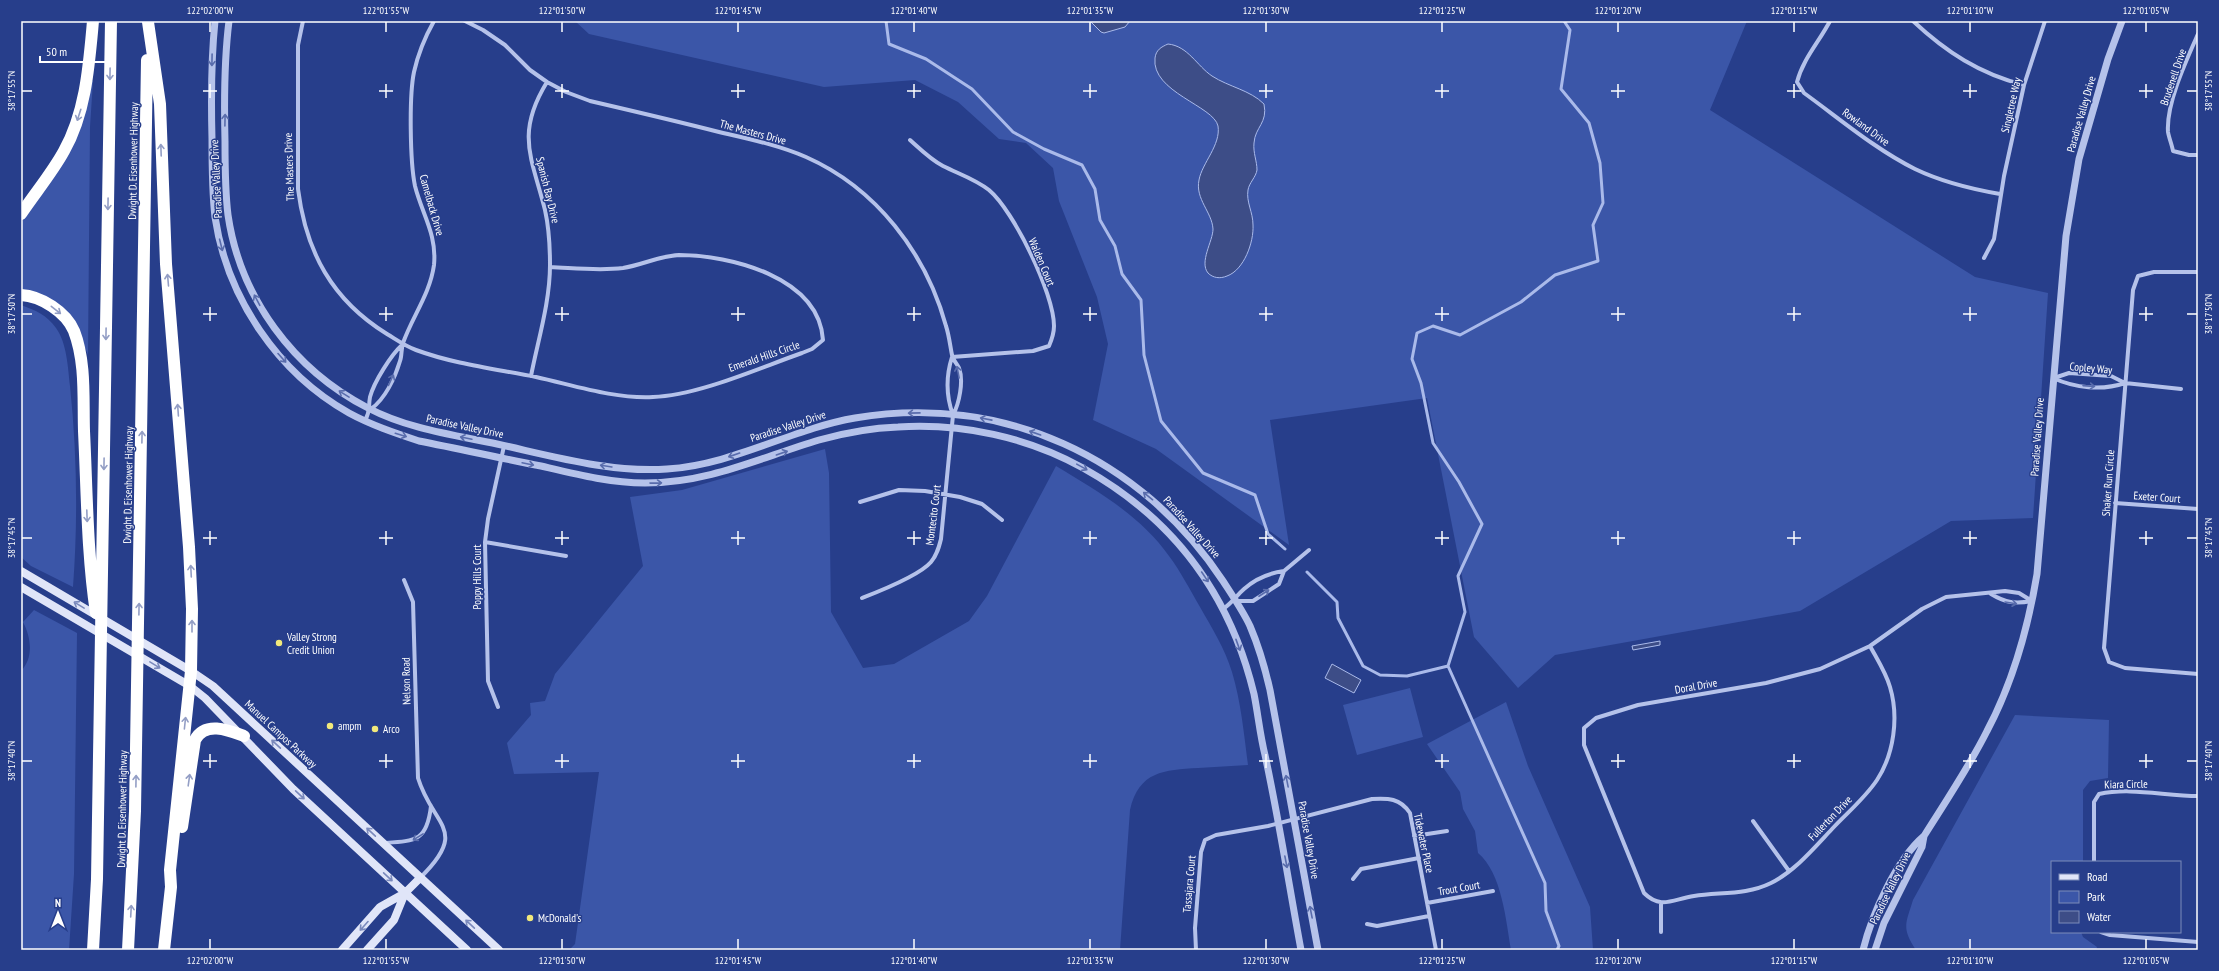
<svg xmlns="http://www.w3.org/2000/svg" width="2219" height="971" font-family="'PT Sans Narrow',sans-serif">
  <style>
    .green { fill: #3b56a8 }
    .water { fill: #3d4d87; stroke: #aabaea }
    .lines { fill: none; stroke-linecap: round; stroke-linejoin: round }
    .stream { stroke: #aabaea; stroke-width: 3 }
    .minor { stroke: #b5c2ea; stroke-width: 4 }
    .tertiary { stroke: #b5c2ea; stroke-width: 7 }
    .secondary { stroke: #e0e5f8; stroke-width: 8 }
    .motorway { stroke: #fff; stroke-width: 12 }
    .oneway { stroke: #596cac }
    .oneway2 { stroke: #939ec5 }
    .oneway3 { stroke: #7a89bc }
    .ticks { fill: none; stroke: #fff; stroke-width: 1.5 }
    .poi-dot { fill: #f2e97b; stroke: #273e8b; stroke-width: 1.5 }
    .labels { text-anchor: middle; stroke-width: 3; stroke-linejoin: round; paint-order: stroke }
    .street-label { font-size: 11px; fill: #fff; stroke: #273e8b }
    .poi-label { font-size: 11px; fill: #fff; stroke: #273e8b; text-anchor: start }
    .neatline { fill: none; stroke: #fff; stroke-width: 1.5 }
    .ticks-label { font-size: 10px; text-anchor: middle; fill: #fff }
  </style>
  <rect width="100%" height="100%" fill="#273e8b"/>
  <path class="green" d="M575 21H1747L1710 110 1975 277 2048 293 2033 518 1951 521 1800 611 1555 655 1518 688 1474 637 1427 398 1270 420 1289 545 1156 449 1093 420 1108 344 1097 297 1059 201 1053 168 1026 143 999 139 958 102 915 80 824 87 589 34Z
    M89 80 93 81 90 127 88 355 80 335 21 290V223L63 161Z
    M21 305C35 310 47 315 56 328 67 343 68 368 70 386 77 453 78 520 73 587L31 566 21 557Z
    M825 449 829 473 831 612 863 668 894 664 969 621 987 596 1056 466C1096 490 1141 516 1169 556 1181 572 1190 590 1200 607 1212 628 1225 649 1232 672 1241 702 1244 734 1248 765 1231 766 1215 767 1198 768 1164 770 1139 771 1130 810L1120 950H569L575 944 599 772 514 774 507 743 531 715 530 703 545 701 555 674 643 566 630 497 682 490Z
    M34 610 77 633 74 874 69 950H21V671C34 658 31 637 23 622Z
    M1410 688 1423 737 1357 755 1343 705Z
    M1506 702 1528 766 1590 907 1593 950H1511C1506 921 1502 873 1478 853L1475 831 1463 809 1460 792 1427 744Z
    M2015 715 2109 720 2108 778 2090 781 2083 790V862H2052V932H2081L2083 937 2097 947 2096 950H1916C1901 928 1906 923 1913 900Z"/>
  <path class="water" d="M1090 21H1130L1125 27 1104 33 1101 32Z
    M1168 44C1188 46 1197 66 1212 76 1229 87 1250 90 1264 104 1268 123 1255 127 1254 143 1253 153 1257 161 1257 170 1256 177 1249 183 1248 190 1246 202 1253 212 1253 225 1254 242 1244 270 1227 276 1220 279 1213 278 1208 273 1199 262 1213 241 1213 229 1212 212 1195 199 1199 180 1202 163 1221 145 1218 126 1214 106 1151 92 1155 58 1156 50 1161 47 1168 44Z
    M1660 641V645L1633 650 1632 646Z
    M1332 664 1361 680 1354 693 1325 678Z"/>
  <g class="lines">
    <path class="stream" d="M886 21 889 44 926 59 972 89 1013 132 1044 149 1082 165 1095 189 1100 220 1115 246 1122 274 1141 300 1144 355 1161 421 1203 473 1255 495 1268 534 1285 549
      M1307 572 1337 602 1338 618 1363 666 1380 675 1407 676 1448 666
      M1557 950 1559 946 1546 911 1545 883 1448 666 1465 612 1458 576 1482 524 1459 482 1433 443 1421 383 1412 359 1417 333 1433 326 1460 335 1521 302 1555 275 1598 261 1593 225 1603 203 1600 163 1589 123 1561 89 1570 30 1564 21"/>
    <path class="minor" d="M303 21 298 45V189C306 252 332 300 387 334 397 340 405 346 416 350 454 364 496 369 536 377 573 385 614 399 653 397 697 396 759 368 802 353L812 349 823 340C819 277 730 255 679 255 659 256 642 265 623 268 599 271 574 268 550 267
      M465 21 483 30 505 45 530 70 547 82 566 92 590 101C633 111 676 121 719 132 749 139 778 145 806 157 876 188 926 253 946 326 949 335 950 345 952 355 953 360 957 364 959 368 964 381 959 404 953 415L941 539C939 547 937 555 931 562 919 576 880 591 862 598
      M1830 21C1819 42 1803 59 1797 82L1804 93C1840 119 1875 149 1915 169 1942 182 1971 189 2000 194
      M1913 21C1946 52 1980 74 2024 85
      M2198 34C2186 61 2166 104 2168 132 2169 138 2172 145 2173 151L2189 155H2198
      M910 140C920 149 931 160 943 166 959 174 975 179 989 190 1014 211 1054 294 1054 326 1054 334 1052 339 1049 346L1033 351 952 357
      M1984 258 1994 239 2004 176 2024 85 2045 21
      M2198 272H2154L2138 276 2133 290 2104 648 2109 662 2125 668 2198 674
      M952 357C946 376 946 396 953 415
      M531 376C538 340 550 302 550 265 550 247 549 228 545 210 532 158 515 134 547 82
      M2053 378C2075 388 2102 391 2125 383
      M2054 378 2069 373 2111 376 2125 383 2181 389
      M371 409C385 399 395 378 400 361 402 356 401 349 403 343 412 317 430 294 434 265 437 234 422 214 415 186 410 162 409 96 414 72 418 54 425 37 434 21
      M365 421C371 409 368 408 370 397 374 382 391 355 402 345
      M860 502 899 490 925 491 960 497 982 504 1002 520
      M2115 503 2198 509
      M485 542 566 556
      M404 580 413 602 418 778C433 827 470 829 420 878
      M1991 594C2006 603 2015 604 2032 601
      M1235 601H1253L1279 584 1284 571 1309 550
      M1223 609C1233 602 1236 596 1244 589 1255 579 1270 573 1284 571
      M1870 646C1877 659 1886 673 1890 687 1899 717 1894 754 1877 780 1865 798 1847 813 1832 829 1814 848 1795 871 1771 883 1747 895 1720 892 1694 896 1673 899 1661 910 1644 893L1584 745V728L1596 718 1638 705 1766 683 1820 669 1870 646 1922 609 1946 597 2005 591 2019 593 2032 601
      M498 707 488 681 485 542 488 519 504 446
      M1753 821 1789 871
      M1414 836 1447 831
      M384 843C416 841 427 841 431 806
      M2094 862V802L2099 794C2131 787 2165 796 2198 796
      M1353 879 1361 869 1419 858
      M1427 903 1493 891
      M1661 903V932
      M1367 924 1377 926 1429 916
      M2101 932 2110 935 2198 942
      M1196 950 1195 928 1201 852 1205 840 1216 835 1268 826 1372 799C1388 798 1400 798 1410 813L1436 950"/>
    <path class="tertiary" d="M215 21C211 60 211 100 212 139 212 165 212 191 215 217 227 298 278 373 349 413 371 425 395 433 419 441 460 449 500 458 541 466 575 474 610 483 645 483 709 483 759 458 819 440 844 433 871 428 898 427 962 423 1027 437 1083 468 1173 518 1230 594 1254 694 1258 714 1260 735 1265 755 1279 820 1289 885 1301 950
      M229 21C224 61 224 101 225 141 225 166 225 191 228 215 240 298 294 370 368 408 408 429 454 435 497 444 552 456 611 473 667 469 733 465 791 429 855 418 1002 393 1141 457 1223 581 1232 595 1243 611 1250 626 1259 647 1265 668 1270 690L1318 950
      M1863 950C1872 914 1896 860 1924 836 1946 801 1969 767 1987 731 2013 682 2028 628 2037 574L2066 236 2079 159 2108 59 2122 21
      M1875 950 1884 923 1922 847 1924 836"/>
    <path class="secondary" d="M21 571 191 671 213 686 499 950
      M21 587 190 686 205 698 293 789 467 950
      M342 950 380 907 405 893 420 878
      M367 950 394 920 405 893"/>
    <path class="motorway" d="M148 22 160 104 166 264 189 547 192 609 191 671 170 870 171 887 164 950
      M21 214C35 193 52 173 64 151 86 112 89 65 93 21
      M21 295C41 296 66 312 74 331 86 362 83 399 84 431 87 492 87 553 96 613
      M182 827 195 740C205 721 228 730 244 736
      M93 950 97 879 111 21
      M128 950 135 811 147 60"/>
  </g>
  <defs><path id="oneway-shaft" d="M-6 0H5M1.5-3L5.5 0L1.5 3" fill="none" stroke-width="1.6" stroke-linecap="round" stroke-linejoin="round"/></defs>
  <g class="oneway">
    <use href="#oneway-shaft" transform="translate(212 60) rotate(91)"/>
    <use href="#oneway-shaft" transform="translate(225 120) rotate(-89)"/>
    <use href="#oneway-shaft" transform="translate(221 245) rotate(76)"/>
    <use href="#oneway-shaft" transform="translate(257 300) rotate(-118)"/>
    <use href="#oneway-shaft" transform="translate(282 358) rotate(48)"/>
    <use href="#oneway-shaft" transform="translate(958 372) rotate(-101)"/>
    <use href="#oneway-shaft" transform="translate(391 380) rotate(-65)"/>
    <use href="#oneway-shaft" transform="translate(2089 386) rotate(4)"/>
    <use href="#oneway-shaft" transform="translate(344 394) rotate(-148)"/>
    <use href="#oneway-shaft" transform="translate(914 413) rotate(179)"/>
    <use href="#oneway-shaft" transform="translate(986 419) rotate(-169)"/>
    <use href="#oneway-shaft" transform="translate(1035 433) rotate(-161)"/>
    <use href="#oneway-shaft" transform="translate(401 435) rotate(17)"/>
    <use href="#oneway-shaft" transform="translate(466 438) rotate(-168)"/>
    <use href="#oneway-shaft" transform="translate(782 453) rotate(-19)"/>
    <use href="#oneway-shaft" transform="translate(734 455) rotate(161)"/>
    <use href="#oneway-shaft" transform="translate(528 464) rotate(12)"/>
    <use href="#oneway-shaft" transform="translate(606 466) rotate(-171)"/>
    <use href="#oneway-shaft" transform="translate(1082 467) rotate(29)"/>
    <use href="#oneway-shaft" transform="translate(656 483) rotate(-1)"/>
    <use href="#oneway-shaft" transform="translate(1148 496) rotate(-141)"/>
    <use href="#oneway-shaft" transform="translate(1205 577) rotate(56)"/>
    <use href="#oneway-shaft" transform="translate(1264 593) rotate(-33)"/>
    <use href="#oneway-shaft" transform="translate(2011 603) rotate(9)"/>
    <use href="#oneway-shaft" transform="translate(1238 645) rotate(70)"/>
    <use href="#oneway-shaft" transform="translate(1287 781) rotate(-101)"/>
    <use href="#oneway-shaft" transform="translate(418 837) rotate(148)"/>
    <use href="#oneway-shaft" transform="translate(1286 862) rotate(79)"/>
    <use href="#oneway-shaft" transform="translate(1311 912) rotate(-101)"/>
  </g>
  <g class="oneway2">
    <use href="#oneway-shaft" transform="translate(110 74) rotate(91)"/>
    <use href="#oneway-shaft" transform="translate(79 115) rotate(108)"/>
    <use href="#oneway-shaft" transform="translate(161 150) rotate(-92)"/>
    <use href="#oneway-shaft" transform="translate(108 204) rotate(91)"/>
    <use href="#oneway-shaft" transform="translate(168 280) rotate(-95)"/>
    <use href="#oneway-shaft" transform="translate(56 310) rotate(38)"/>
    <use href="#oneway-shaft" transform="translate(106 334) rotate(91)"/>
    <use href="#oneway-shaft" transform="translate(178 410) rotate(-94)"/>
    <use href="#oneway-shaft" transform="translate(142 437) rotate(-89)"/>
    <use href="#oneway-shaft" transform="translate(104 464) rotate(91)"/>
    <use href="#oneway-shaft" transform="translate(87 516) rotate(88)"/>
    <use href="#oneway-shaft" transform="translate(191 571) rotate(-93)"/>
    <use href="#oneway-shaft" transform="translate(139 609) rotate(-89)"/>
    <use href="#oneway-shaft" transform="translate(192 626) rotate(-90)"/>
    <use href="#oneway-shaft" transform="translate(185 723) rotate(-84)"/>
    <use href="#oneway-shaft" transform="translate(189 780) rotate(-82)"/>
    <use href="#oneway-shaft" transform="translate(136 781) rotate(-89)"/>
    <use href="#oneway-shaft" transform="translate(131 911) rotate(-87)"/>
  </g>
  <g class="oneway3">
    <use href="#oneway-shaft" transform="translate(79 605) rotate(-149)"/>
    <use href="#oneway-shaft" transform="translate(155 665) rotate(31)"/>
    <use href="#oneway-shaft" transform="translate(276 744) rotate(-137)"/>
    <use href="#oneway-shaft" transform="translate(300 795) rotate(43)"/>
    <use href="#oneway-shaft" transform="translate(371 832) rotate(-137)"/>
    <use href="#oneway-shaft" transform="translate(388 877) rotate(43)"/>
    <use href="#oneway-shaft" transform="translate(470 924) rotate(-137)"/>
    <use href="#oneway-shaft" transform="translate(364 926) rotate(132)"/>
  </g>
  <path class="ticks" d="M210 22V32M386 22V32M562 22V32M738 22V32M914 22V32M1090 22V32M1266 22V32M1442 22V32M1618 22V32M1794 22V32M1970 22V32M2146 22V32M210 84V98M386 84V98M562 84V98M738 84V98M914 84V98M1090 84V98M1266 84V98M1442 84V98M1618 84V98M1794 84V98M1970 84V98M2146 84V98M22 91H32M203 91H217M379 91H393M555 91H569M731 91H745M907 91H921M1083 91H1097M1259 91H1273M1435 91H1449M1611 91H1625M1787 91H1801M1963 91H1977M2139 91H2153M2187 91H2197M210 307V321M386 307V321M562 307V321M738 307V321M914 307V321M1090 307V321M1266 307V321M1442 307V321M1618 307V321M1794 307V321M1970 307V321M2146 307V321M22 314H32M203 314H217M379 314H393M555 314H569M731 314H745M907 314H921M1083 314H1097M1259 314H1273M1435 314H1449M1611 314H1625M1787 314H1801M1963 314H1977M2139 314H2153M2187 314H2197M210 531V545M386 531V545M562 531V545M738 531V545M914 531V545M1090 531V545M1266 531V545M1442 531V545M1618 531V545M1794 531V545M1970 531V545M2146 531V545M22 538H32M203 538H217M379 538H393M555 538H569M731 538H745M907 538H921M1083 538H1097M1259 538H1273M1435 538H1449M1611 538H1625M1787 538H1801M1963 538H1977M2139 538H2153M2187 538H2197M210 754V768M386 754V768M562 754V768M738 754V768M914 754V768M1090 754V768M1266 754V768M1442 754V768M1618 754V768M1794 754V768M1970 754V768M2146 754V768M22 761H32M203 761H217M379 761H393M555 761H569M731 761H745M907 761H921M1083 761H1097M1259 761H1273M1435 761H1449M1611 761H1625M1787 761H1801M1963 761H1977M2139 761H2153M2187 761H2197M210 939V949M386 939V949M562 939V949M738 939V949M914 939V949M1090 939V949M1266 939V949M1442 939V949M1618 939V949M1794 939V949M1970 939V949M2146 939V949"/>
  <g class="poi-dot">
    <circle cx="279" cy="643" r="4"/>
    <circle cx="330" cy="726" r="4"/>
    <circle cx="375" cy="729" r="4"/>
    <circle cx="530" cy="918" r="4"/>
  </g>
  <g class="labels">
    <g class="street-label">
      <text transform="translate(2173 77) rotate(-71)" y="4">Brudenell Drive</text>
      <text transform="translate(2011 105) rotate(-77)" y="4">Singletree Way</text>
      <text transform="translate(2081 114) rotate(-74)" y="4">Paradise Valley Drive</text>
      <text transform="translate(1866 127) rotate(36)" y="4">Rowland Drive</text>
      <text transform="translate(753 132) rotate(15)" y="4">The Masters Drive</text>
      <text transform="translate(133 161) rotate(-89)" y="4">Dwight D. Eisenhower Highway</text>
      <text transform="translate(289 167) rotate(-92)" y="4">The Masters Drive</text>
      <text transform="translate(216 179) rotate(-93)" y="4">Paradise Valley Drive</text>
      <text transform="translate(548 190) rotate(76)" y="4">Spanish Bay Drive</text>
      <text transform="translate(432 205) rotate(74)" y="4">Camelback Drive</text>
      <text transform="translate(1042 262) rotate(67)" y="4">Walden Court</text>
      <text transform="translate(764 356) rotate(-19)" y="4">Emerald Hills Circle</text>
      <text transform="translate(2091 368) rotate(5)" y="4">Copley Way</text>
      <text transform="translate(465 426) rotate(12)" y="4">Paradise Valley Drive</text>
      <text transform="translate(788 426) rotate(-18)" y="4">Paradise Valley Drive</text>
      <text transform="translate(2037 437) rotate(-86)" y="4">Paradise Valley Drive</text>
      <text transform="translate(2108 483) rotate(-86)" y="4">Shaker Run Circle</text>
      <text transform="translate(128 485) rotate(-89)" y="4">Dwight D. Eisenhower Highway</text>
      <text transform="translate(2157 497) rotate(4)" y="4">Exeter Court</text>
      <text transform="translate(933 515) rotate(-83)" y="4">Montecito Court</text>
      <text transform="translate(1192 527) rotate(48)" y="4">Paradise Valley Drive</text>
      <text transform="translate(477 577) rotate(-90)" y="4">Poppy Hills Court</text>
      <text transform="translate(406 681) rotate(-91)" y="4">Nelson Road</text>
      <text transform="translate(1696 686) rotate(-10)" y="4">Doral Drive</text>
      <text transform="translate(281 734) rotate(43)" y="4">Manuel Campos Parkway</text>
      <text transform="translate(2126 784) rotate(-1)" y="4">Kiara Circle</text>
      <text transform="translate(122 809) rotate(-89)" y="4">Dwight D. Eisenhower Highway</text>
      <text transform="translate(1830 818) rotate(-46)" y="4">Fullerton Drive</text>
      <text transform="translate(1309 840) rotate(80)" y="4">Paradise Valley Drive</text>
      <text transform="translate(1424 843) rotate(78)" y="4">Tidewater Place</text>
      <text transform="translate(1189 884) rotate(-85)" y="4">Tassajara Court</text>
      <text transform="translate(1459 888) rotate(-10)" y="4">Trout Court</text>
      <text transform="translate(1890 888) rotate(-64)" y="4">Paradise Valley Drive</text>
    </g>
    <g class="poi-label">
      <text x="287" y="641">Valley Strong<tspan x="287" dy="13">Credit Union</tspan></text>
      <text x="338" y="730">ampm</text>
      <text x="383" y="733">Arco</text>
      <text x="538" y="922">McDonald's</text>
    </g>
  </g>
  <rect width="2219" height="971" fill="none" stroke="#273e8b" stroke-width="44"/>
  <rect x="2051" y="861" width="130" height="72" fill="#273e8b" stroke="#7d8bb9"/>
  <rect x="2059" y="874" width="20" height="6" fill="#e0e5f8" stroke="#7d8bb9"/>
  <text x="2087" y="881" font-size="12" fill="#ffffff">Road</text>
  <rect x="2059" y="891" width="20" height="12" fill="#3b56a8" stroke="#7d8bb9"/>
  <text x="2087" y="901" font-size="12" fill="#ffffff">Park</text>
  <rect x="2059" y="911" width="20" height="12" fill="#3d4d87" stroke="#7d8bb9"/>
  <text x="2087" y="921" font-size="12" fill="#ffffff">Water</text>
  <g transform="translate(58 913)" stroke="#273e8b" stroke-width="3" paint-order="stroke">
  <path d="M0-3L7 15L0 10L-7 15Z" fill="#ffffff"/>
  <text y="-6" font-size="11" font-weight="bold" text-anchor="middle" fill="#ffffff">N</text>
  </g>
  <path d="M40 56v6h72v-6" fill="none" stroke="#ffffff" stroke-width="2"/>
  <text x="46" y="56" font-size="12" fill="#ffffff" stroke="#273e8b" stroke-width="3" paint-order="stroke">50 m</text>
  <rect x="22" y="22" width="2175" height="927" class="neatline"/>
  <g class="ticks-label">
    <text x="210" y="14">122°02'00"W</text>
    <text x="386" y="14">122°01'55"W</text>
    <text x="562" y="14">122°01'50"W</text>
    <text x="738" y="14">122°01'45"W</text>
    <text x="914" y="14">122°01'40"W</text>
    <text x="1090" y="14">122°01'35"W</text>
    <text x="1266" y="14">122°01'30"W</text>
    <text x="1442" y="14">122°01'25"W</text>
    <text x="1618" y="14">122°01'20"W</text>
    <text x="1794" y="14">122°01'15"W</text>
    <text x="1970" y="14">122°01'10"W</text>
    <text x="2146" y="14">122°01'05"W</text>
    <text transform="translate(11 91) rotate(-90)" y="4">38°17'55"N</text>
    <text transform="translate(2208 91) rotate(-90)" y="4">38°17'55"N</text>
    <text transform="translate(11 314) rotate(-90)" y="4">38°17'50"N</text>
    <text transform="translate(2208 314) rotate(-90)" y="4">38°17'50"N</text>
    <text transform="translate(11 538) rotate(-90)" y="4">38°17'45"N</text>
    <text transform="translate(2208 538) rotate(-90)" y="4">38°17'45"N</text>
    <text transform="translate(11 761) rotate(-90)" y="4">38°17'40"N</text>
    <text transform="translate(2208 761) rotate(-90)" y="4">38°17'40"N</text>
    <text x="210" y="964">122°02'00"W</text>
    <text x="386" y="964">122°01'55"W</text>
    <text x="562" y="964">122°01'50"W</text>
    <text x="738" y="964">122°01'45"W</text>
    <text x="914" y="964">122°01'40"W</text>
    <text x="1090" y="964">122°01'35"W</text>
    <text x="1266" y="964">122°01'30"W</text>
    <text x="1442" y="964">122°01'25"W</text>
    <text x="1618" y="964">122°01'20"W</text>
    <text x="1794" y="964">122°01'15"W</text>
    <text x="1970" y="964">122°01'10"W</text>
    <text x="2146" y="964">122°01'05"W</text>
  </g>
</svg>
